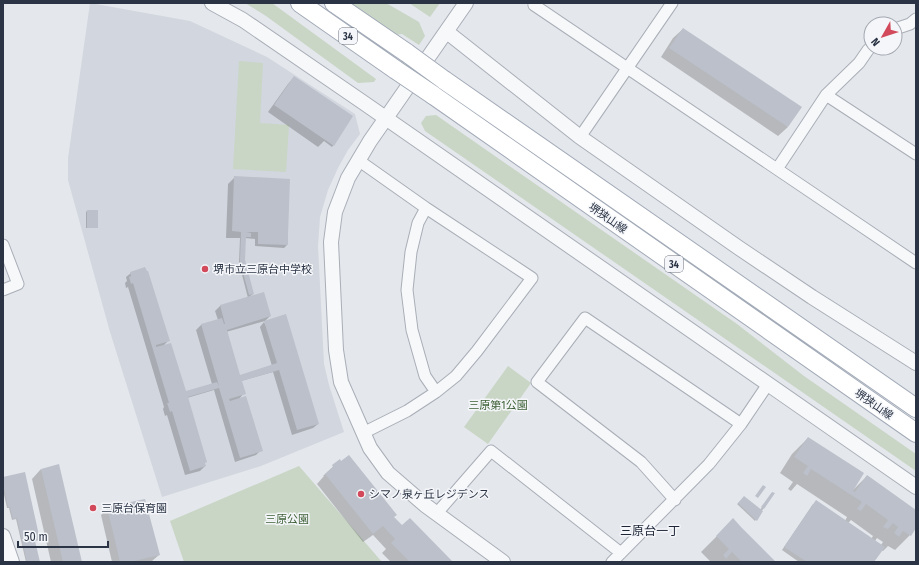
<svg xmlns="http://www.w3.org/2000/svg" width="919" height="565" font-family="'Fira Sans Condensed','Noto Sans JP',sans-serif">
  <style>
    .built { fill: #d2d6de }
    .green { fill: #c9d6c5 }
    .shadow { fill: #0003; fill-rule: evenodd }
    .building { fill: #bbc0ca }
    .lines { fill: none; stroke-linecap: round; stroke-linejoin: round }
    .minor-casing { stroke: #a9aeb7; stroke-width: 13 }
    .tertiary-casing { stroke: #a9aeb7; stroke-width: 16 }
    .primary-casing { stroke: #a3abb8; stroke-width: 20 }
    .minor { stroke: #f7f8fa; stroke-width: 11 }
    .tertiary { stroke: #f7f8fa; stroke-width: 14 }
    .primary { stroke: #fff; stroke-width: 18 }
    .primary-bridge-casing { stroke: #a3abb8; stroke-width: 20; stroke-linecap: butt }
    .primary-bridge { stroke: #fff; stroke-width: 18 }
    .poi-dot { fill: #d1495b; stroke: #f4f6f9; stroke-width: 1.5 }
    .labels { text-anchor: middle; stroke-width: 3; stroke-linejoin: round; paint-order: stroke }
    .shield { fill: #f4f6f9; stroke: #676e7b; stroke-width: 1 }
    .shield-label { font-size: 10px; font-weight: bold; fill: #2b3445 }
    .street-label { font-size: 11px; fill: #2b3445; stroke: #f4f6f9 }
    .poi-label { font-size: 11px; fill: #2b3445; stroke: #f4f6f9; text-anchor: start }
    .park-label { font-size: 11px; fill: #3f6138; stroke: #f4f6f9 }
    .neighbourhood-label { font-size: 12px; fill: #1d2536; stroke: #f4f6f9 }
  </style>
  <rect width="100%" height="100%" fill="#e4e7ec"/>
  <path class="built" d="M90 3 190 21 267 57 355 114 360 134 348 150 338 168 328 190 320 217 318 246 324 364 329 385 344 432 261 466 162 497 110 332 68 180V158Z"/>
  <path class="green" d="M245 3H272L376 79 374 82 358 83 266 16Z
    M349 3H386L419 22 425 36 419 45 402 34 395 35Z
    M409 3H440L430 17Z
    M239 61 263 63 260 123 289 125 286 172 233 169Z
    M436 115 737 324 804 376 916 454V471L425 131 421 123 426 116Z
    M508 366 531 383 488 444 464 427Z
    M299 466 382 562H184L170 521Z"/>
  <path class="shadow" d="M683 29 788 127 778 136 661 57 673 38Z
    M294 77 352 116 332 147 324 141 318 147 268 112 288 84Z
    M234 178 287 245 284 248 255 246V239L245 238 244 260 253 294 249 297 270 316 265 321 226 332 240 377 272 366 260 327 264 322 318 424 313 428 292 435 273 372 241 381 244 393 239 399 261 450 256 455 235 462 214 390 187 398 205 466 200 471 185 475 167 415 165 416 163 409 164 407 128 287 126 288 125 283 127 281 126 277 131 273 168 341 162 347 185 393 212 384 196 330 201 325 218 320 215 311 220 306 248 298 239 263 240 238H226L228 184Z
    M87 211 97 227 95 228H86V212Z
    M808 438 853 490 867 476 916 511V526L910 535 895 550 888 546 883 551 881 550 873 562H799L782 550 813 504 845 521 847 517 797 484 791 491 788 489 793 482 780 473 792 454ZM851 520 873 536 871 539 848 523ZM877 538 883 542 881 545 875 541Z
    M339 461 402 527 452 562H391L382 553 386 549 373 535 363 542 317 484 324 476H323Z
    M41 469 81 562H51L32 479Z
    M3 478 39 539 34 541 39 562H26L16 519 12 520 9 508H7L3 490Z
    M771 494H773L755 521 737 504 744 498 760 510Z
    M108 508 159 555 152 561 112 562 101 515Z
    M733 520 775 562H711L701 552Z"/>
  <path class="building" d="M683 28 802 107 788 127 669 48Z
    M294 76 353 116 334 146 274 105Z
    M234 176 290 179 288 234H279H288V245L258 244V232H246L251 233V237H246L245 260 254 294 249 295 240 261 241 232 232 231Z
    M87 210H98V228H87Z
    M145 267 147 271H148L170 341 156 345V347L171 343 186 391 217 382 219 386 201 324 222 318 224 324H225L220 305 264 292 271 316 227 330 240 375 277 363 264 321 286 314 319 424 297 430 279 370 242 381 246 394 229 399 230 401 246 396 263 451 240 458 219 388 188 397 207 462 205 463 206 466 190 471 172 411 170 412 167 403H169L133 283 131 284 129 277 131 276 130 272Z
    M808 437 864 473 853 491 855 492 867 475 916 510V528L911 536 903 531 899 537 894 533 898 527 893 523 888 529 883 527 888 520 866 504 861 511 857 509 862 502 811 469 807 476 803 473 808 466 794 457Z
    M349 455 397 515 394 517 402 525 410 518 453 562H410L391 543 395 539 383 526 373 534 325 474 333 467 332 465 340 459 341 461Z
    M59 464 82 562H63L41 469Z
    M25 472 40 540 35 541 40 562H27L17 518 13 519 10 507H8L3 484V477Z
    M763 485 766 487 758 498 755 496Z
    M772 492 775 493 764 509 761 507Z
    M744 496 763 511 757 521 738 503Z
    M145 499 160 555 130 562H120L107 507Z
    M816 500 885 547 874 562H807L784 547Z
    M733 518 741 527 776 562H742L732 552 726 559 723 555 729 549 716 536Z"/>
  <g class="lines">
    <defs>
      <path id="minor" d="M535 3 534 5 916 263
        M895 29 910 24 916 19
        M826 95 859 63 868 50 871 47
        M580 137 672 3
        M358 160 426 208 532 278 477 351 456 376 436 392 407 411 363 433
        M777 169 826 95 916 154
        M426 208 418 223 411 252 407 290 412 330 425 376 436 392
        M3 245 18 284 3 290
        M675 500 641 462 537 382 585 318 741 424
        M437 513 491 451 621 553
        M612 562 709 464 741 424 768 384"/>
      <path id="tertiary" d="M212 3 243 20 364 103 916 487
        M466 3 370 141 348 178 335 212 331 242 336 350 341 382 370 448 388 473 425 505 503 562
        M447 32 580 137 739 248 812 297 916 363
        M3 536 12 562"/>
      <path id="primary" d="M300 3 396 70
        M334 3 407 53
        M444 80 916 408
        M433 95 916 433"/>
    </defs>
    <use href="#minor" class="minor-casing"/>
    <use href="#tertiary" class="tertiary-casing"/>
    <use href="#primary" class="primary-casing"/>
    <use href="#minor" class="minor"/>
    <use href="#tertiary" class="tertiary"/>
    <use href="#primary" class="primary"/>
    <defs>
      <path id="primary-bridge" d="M407 53 444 80
        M396 70 433 95"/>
    </defs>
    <use href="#primary-bridge" class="primary-bridge-casing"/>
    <use href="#primary-bridge" class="primary-bridge"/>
  </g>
  <g class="poi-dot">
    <circle cx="205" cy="269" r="4"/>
    <circle cx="361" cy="494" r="4"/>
    <circle cx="93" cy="508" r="4"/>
  </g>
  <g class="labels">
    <g class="shield">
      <rect x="339" y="28" width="18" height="16" rx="3"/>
      <rect x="665" y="256" width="18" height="16" rx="3"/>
    </g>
    <g class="shield-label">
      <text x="348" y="40">34</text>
      <text x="674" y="268">34</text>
    </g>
    <g class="street-label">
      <text transform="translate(608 218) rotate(35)" y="4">堺狭山線</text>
      <text transform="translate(874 404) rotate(35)" y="4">堺狭山線</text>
    </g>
    <g class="poi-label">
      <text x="213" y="273">堺市立三原台中学校</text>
      <text x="369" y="498">シマノ泉ヶ丘レジデンス</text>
      <text x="101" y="512">三原台保育園</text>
    </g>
    <g class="park-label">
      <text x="498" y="409">三原第1公園</text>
      <text x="287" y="523">三原公園</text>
    </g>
    <g class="neighbourhood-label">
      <text x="650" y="535">三原台一丁</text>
    </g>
  </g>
  <rect width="919" height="565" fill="none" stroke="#2b3445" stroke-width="8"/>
  <g transform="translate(883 36) rotate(231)"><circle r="19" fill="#f4f6f9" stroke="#a4a8b1"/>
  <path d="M0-3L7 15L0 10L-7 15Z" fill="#d1495b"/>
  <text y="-6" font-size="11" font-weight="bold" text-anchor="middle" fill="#2b3445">N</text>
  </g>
  <path d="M18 541v6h90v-6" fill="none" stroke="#2b3445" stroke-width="2"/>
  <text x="24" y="541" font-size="12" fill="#2b3445" stroke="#f4f6f9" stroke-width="3" paint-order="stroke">50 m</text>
</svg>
